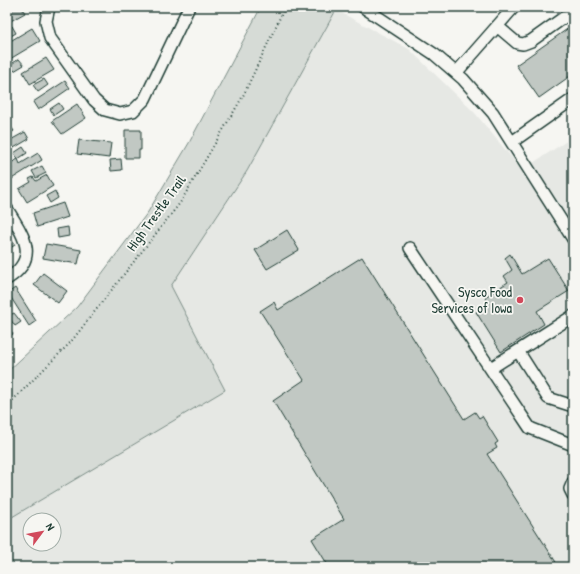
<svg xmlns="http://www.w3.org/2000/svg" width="580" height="574" font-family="'Patrick Hand',sans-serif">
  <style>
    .built { fill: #e6e8e4; fill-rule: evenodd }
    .green { fill: #d6dbd6; stroke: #7a8c85 }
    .building { fill: #c1c8c3; stroke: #1f3d34 }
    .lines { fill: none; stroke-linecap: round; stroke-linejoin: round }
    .minor-casing { stroke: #1f3d34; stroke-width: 14 }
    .path { stroke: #1f3d34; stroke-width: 2; stroke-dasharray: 1 3; stroke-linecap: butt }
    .minor { stroke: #f6f6f2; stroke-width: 11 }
    .poi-dot { fill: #d1495b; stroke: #f6f6f2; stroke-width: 1.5 }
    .labels { text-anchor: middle; stroke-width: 3.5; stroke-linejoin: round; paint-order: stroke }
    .street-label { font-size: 14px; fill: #1f3d34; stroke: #f6f6f2 }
    .poi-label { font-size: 14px; fill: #1f3d34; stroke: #f6f6f2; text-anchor: end }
  </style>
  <rect width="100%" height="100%" fill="#f6f6f2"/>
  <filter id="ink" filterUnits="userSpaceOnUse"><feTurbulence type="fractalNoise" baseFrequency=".025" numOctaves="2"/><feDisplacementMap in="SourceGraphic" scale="8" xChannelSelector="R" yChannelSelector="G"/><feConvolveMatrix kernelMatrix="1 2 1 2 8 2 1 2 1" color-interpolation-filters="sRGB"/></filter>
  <g filter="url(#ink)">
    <path class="built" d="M336 10 409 49 474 112 522 170 573 137V567H7V520L224 390 171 286 247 171ZM30 520H54V544H30Z"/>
    <path class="green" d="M261 7H330L336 10 247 171 171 286 225 390 7 520V372L77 307 148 212 189 143Z"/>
    <path class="building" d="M15 7H21L25 13 7 23V12Z
      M573 25V74L539 98 516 65Z
      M12 26 16 33 9 37 7 34V30Z
      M32 28 40 41 10 59 7 54V43Z
      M46 58 54 70 30 84 23 72Z
      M19 59 24 65 14 71 10 65Z
      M44 79 48 85 38 92 33 85Z
      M65 81 70 88 38 110 33 102Z
      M59 103 63 109 54 115 50 109Z
      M77 104 86 118 62 134 52 121Z
      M9 124 14 131 7 135V126Z
      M125 130H141V150H139V158H125Z
      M25 132 29 139 7 152V142Z
      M79 140 111 143 109 158 77 154Z
      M23 147 27 153 18 159 14 153Z
      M38 153 42 160 10 180 7 175V172L12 169 9 164 18 159 20 164Z
      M121 159 122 170 111 171 110 160Z
      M42 166 46 173 36 178 32 171Z
      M47 175 53 186 27 202 19 189 31 182 29 179 33 177 36 181Z
      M55 191 58 198 50 203 46 196Z
      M63 203 68 217 37 227 33 213Z
      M68 227 69 236 58 238 57 229Z
      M287 230 299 250 267 269 255 250Z
      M7 233 15 245 7 250Z
      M46 244 81 250 78 264 43 258Z
      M510 254 522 274 548 258 569 291 537 311 544 324 501 352 476 312 489 304 485 297 508 282 504 276 512 270 505 258Z
      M362 257 464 419 475 412 479 418 482 416 498 442 495 444 497 448 487 454 559 567H329L312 539 344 519 273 401 304 380 260 311 274 302 278 310Z
      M43 273 67 291 58 303 34 285Z
      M15 288 36 321 29 326 8 293Z
      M14 313 21 322 15 326 8 316Z
      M7 324 13 334 7 338Z"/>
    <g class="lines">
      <defs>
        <path id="minor" d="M49 7 46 21 50 38 94 100 105 110 120 114 133 111 145 99 189 7
          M363 7 434 54 463 79 493 113 573 239
          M497 26 517 43 523 44 531 41 573 11
          M456 73 514 7
          M512 142 573 99
          M7 209C23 235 41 258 7 279
          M410 248 530 428 573 445
          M518 351 548 398 573 406
          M491 368 573 316
          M573 482 570 489 573 495"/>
      </defs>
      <use href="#minor" class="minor-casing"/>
      <path class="path" d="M7 406 70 343 180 203 243 96 285 7"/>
      <use href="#minor" class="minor"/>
    </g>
  </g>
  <circle class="poi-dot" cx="520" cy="300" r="4"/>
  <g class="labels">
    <g class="street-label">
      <text transform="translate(156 213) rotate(-54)" y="5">High Trestle Trail</text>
    </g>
    <g class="poi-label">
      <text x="512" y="297">Sysco Food<tspan x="512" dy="16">Services of Iowa</tspan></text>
    </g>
  </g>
  <rect width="580" height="574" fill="none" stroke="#f6f6f2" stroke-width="24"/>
  <rect x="12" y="12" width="556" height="550" fill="none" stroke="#1f3d34" stroke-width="1.5" filter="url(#ink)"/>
  <g transform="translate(42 532) rotate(58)"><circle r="19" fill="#f6f6f2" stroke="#a0aca6"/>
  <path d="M0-3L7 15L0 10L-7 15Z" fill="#d1495b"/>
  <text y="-6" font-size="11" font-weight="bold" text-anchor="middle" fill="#1f3d34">N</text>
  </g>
</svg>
